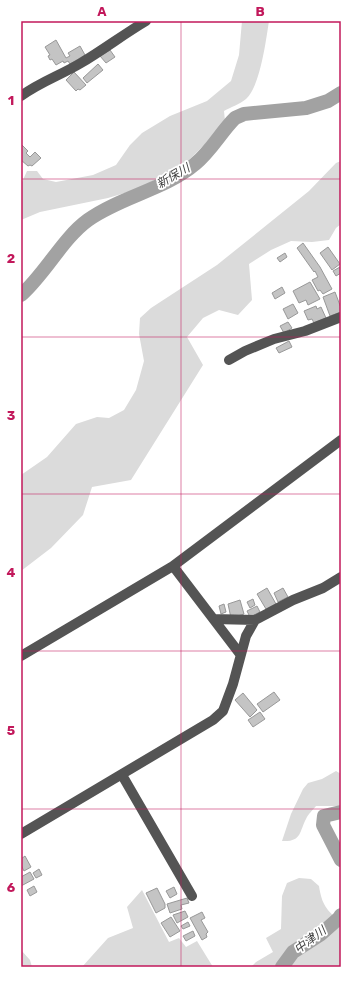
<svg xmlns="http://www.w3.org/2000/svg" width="362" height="988" font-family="Rubik,'Noto Sans JP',sans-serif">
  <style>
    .green { fill: #dbdbdb }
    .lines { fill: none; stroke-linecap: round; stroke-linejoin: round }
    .river { stroke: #a2a2a2; stroke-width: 14 }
    .building { fill: #c4c4c4; stroke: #989898 }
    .minor { stroke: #545454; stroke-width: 10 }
    .grid { fill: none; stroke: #c2185b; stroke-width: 1; stroke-opacity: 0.55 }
    .labels { text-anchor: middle; stroke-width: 3.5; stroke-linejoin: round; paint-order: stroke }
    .water-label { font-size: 12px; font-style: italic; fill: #434343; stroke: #fff }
    .neatline { fill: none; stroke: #c2185b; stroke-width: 1.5 }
    .grid-label { font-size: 13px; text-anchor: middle; font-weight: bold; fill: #c2185b }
  </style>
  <rect width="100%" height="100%" fill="#fff"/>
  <path class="green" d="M242 21H269C266 40 260 87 246 99 240 104 231 107 224 111L225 121 204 145 187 162 138 189 108 198 40 212 21 220V184L27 171H37L43 179 56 182 93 175 116 165 130 145 142 133 170 116 207 101 231 81 239 55Z
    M341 161V224L336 228 329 240 312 242 291 241 271 250 249 264 252 300 238 315 219 310 203 318 187 337 203 365 131 480 92 487 83 515 51 548 21 571V475L47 457 76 424 97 417 109 418 124 410 136 390 144 361 139 334 140 318 151 308 217 265 309 191 336 163Z
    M336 771 341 774V806H316C313 810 308 814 306 819 299 832 302 842 282 841L291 814 303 789 308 783 322 779Z
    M299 878 311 879 319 886C322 905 326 909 340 922L341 921V967H251L256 962 273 952 266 938 281 929 282 896 287 883Z
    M142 890 169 942 179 938 186 947 197 941 213 967H82L108 938 133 928 127 907Z
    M21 950 30 960 32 967H21Z"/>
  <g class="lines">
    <path class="river" d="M21 295C45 274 63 238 88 220 120 197 166 189 195 164 211 151 221 132 235 118L244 114 306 108 328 101 341 93
      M341 812 324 816 323 825 341 860
      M282 967 293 952 321 934 339 918 341 915"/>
  </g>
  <path class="building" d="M56 40 66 58 70 56 68 53 80 46 85 55 70 64 68 61 64 63 63 61 56 65 52 59 50 60 48 56 50 55 45 47Z
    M110 50 115 57 106 63 100 56Z
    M98 64 103 70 87 83 83 78Z
    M74 72 86 85 80 90 78 89 76 91 66 80Z
    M21 144 28 151 26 153 30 157 35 152 41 158 32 166 30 165 28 166 21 160Z
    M303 243 320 267 332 289 323 294 320 290 318 291 312 280 318 277 315 271 314 272 297 248Z
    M328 247 340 264 332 270 320 253Z
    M285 253 287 257 280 262 277 258Z
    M340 267 341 273 336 276 333 271Z
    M310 282 320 299 308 305 306 300 299 303 293 291Z
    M282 287 285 293 275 299 272 293Z
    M335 292 341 308V312L330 316 323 297Z
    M293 304 298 313 288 319 283 309Z
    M316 306 317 309 321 307 326 318 314 323 312 319 308 320 304 311Z
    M288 322 292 328 284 333 280 326Z
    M289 341 292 347 279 353 276 348Z
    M267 588 276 604 266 609 257 594Z
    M283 588 288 597 278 602 274 593Z
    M253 599 255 605 250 608 247 602Z
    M240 600 244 614 231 618 228 604Z
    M224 604 226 612 221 614 219 606Z
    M257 606 260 612 250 617 247 611Z
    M274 692 280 700 263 712 257 704Z
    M243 693 257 710 250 717 235 700Z
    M260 712 265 719 253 727 248 720Z
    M25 856 31 867 24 871 21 865V859Z
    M39 869 42 875 36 878 33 873Z
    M30 872 34 879 21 886V877Z
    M34 886 37 892 30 896 27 890Z
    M174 887 177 894 170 898 166 891Z
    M157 888 165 904V908L156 913 146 893Z
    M187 898 189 903 181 905 182 909 170 913 167 904Z
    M185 911 188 917 177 923 173 915Z
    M202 912 205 918 201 920 208 932 206 934 207 937 202 940 190 918Z
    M171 917 180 931 170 937 161 923Z
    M188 922 190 926 183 929 181 926Z
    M193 931 195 936 186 941 183 936Z"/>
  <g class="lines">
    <path class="minor" d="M21 96C40 82 61 75 81 63 103 50 124 34 146 21
      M229 360 245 351 274 339 305 331 341 317
      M173 566 240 654
      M214 619 255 620 293 600 323 588 341 577
      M21 656 173 566 341 440
      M122 775 192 896
      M21 834 213 720 223 711 233 684 246 636 255 620"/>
  </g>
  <path class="grid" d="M181 21V967M21 179H341M21 337H341M21 494H341M21 651H341M21 809H341"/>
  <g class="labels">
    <g class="water-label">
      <text transform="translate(173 176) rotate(-30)" y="4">新保川</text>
      <text transform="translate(310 940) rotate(-37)" y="4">中津川</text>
    </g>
  </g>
  <rect width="362" height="988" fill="none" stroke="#ffffff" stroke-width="44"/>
  <rect x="22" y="22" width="318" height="944" class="neatline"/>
  <g class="grid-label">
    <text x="102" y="16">A</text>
    <text x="260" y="16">B</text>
    <text x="11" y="105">1</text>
    <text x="11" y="263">2</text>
    <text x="11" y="420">3</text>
    <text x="11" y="577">4</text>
    <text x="11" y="735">5</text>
    <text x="11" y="892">6</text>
  </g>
</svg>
